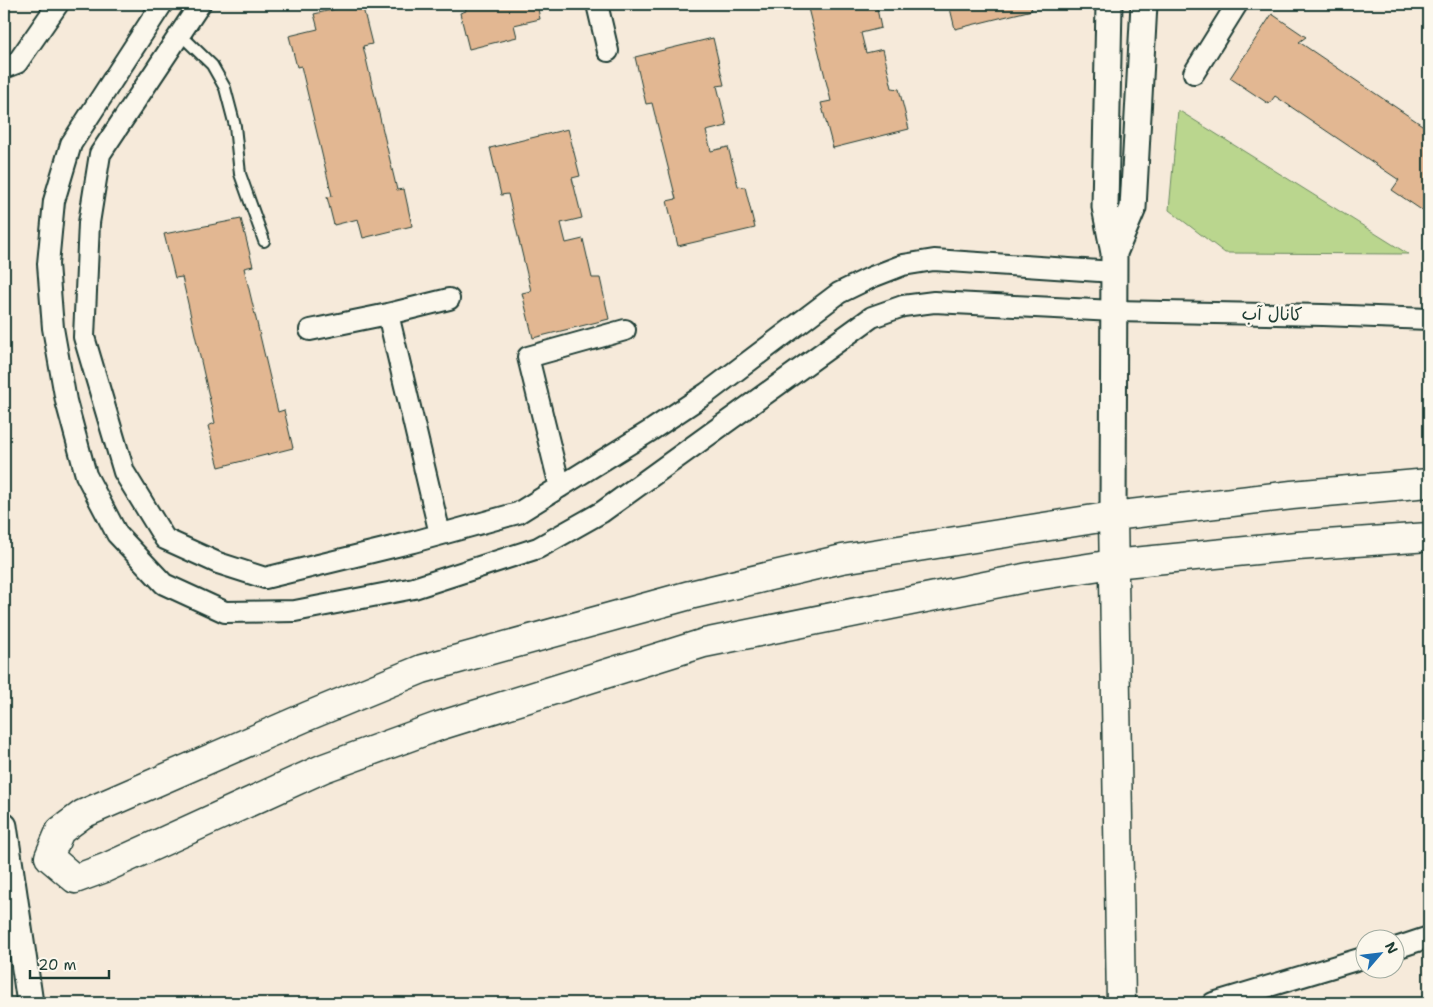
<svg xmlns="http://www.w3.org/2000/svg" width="1433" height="1007" font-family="'Shantell Sans','Playpen Sans Arabic',sans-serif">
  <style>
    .green { fill: #bad68e; stroke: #6c8a61 }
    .building { fill: #e2b792; stroke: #1f3d34 }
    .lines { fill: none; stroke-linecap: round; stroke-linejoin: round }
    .service-casing { stroke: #1f3d34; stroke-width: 14 }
    .minor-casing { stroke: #1f3d34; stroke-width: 24 }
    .tertiary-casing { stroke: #1f3d34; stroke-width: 29 }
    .secondary-casing { stroke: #1f3d34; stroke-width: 31 }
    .service { stroke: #fbf7ec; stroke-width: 10 }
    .minor { stroke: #fbf7ec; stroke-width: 20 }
    .tertiary { stroke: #fbf7ec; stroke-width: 25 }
    .secondary { stroke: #fbf7ec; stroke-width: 28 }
    .labels { text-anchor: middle; stroke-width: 5; stroke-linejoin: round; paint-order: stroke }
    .street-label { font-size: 18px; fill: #1f3d34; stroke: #fbf7ec }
  </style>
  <rect width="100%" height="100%" fill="#f6eada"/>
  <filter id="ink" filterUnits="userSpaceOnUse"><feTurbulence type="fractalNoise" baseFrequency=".02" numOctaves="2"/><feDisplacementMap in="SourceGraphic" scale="10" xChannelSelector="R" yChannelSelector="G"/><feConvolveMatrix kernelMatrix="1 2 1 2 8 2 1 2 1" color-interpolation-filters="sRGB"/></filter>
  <g filter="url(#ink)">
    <path class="green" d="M1178 110 1408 254 1225 253 1169 210Z"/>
    <path class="building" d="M358 4H362L372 44 363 46 397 190 404 189 412 226 363 238 358 219 334 225 327 197 332 196 301 66 297 67 289 36 318 29 314 14Z
      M465 4H537L540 19 514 25 517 37 469 49 460 13 466 11Z
      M800 4H876L881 28 861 33 866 53 883 49 892 88 899 89 909 129 833 148 821 103 831 101 807 4 801 6Z
      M949 4H1030L1032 10 955 29Z
      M1272 14 1306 37 1299 42 1425 127 1429 120V215L1392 190 1399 180 1275 96 1269 104 1230 78Z
      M713 38 724 85 717 86 727 126 706 131 711 151 728 147 738 186 745 187 755 228 678 246 667 201 676 199 652 103 646 104 635 57Z
      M568 129 580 176 572 178 582 218 561 223 566 243 583 239 592 278H600L609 319 533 338 522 293 531 291 508 194 501 195 490 148Z
      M241 219 253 266 244 268 278 412 284 410 293 448 219 467 208 426 215 423 182 277 175 278 164 234Z"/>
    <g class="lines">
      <defs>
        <path id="service" d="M180 34 212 65 225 88 235 126 240 174 264 241"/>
        <path id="minor" d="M162 4 71 144 54 201 48 264 53 328 66 401 86 475 117 534 164 584 225 612 295 611 414 588 538 548 602 512 872 317 903 306 934 302 1114 311 1323 315 1429 319
          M200 4 100 154 89 223 84 337 124 472 165 539 218 563 265 578 413 542 518 513 650 431 707 393 839 293 872 277 903 265 934 260 1114 272
          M597 4 608 51
          M4 68 17 63 58 4
          M1194 73 1237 4
          M388 314 440 534
          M310 330 388 314 449 299
          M560 487 528 357 625 330
          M1396 948 1429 937
          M1213 1003 1366 957"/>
        <path id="tertiary" d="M1109 4 1105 207 1114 253 1113 516
          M1114 253 1133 208 1144 4
          M4 826 30 1003"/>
        <path id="secondary" d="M1429 483 1292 495 1113 516 842 559 690 595 422 669 308 716 83 814 60 831 49 857 75 879 105 868 324 768 439 726 704 643 1029 577 1113 564 1297 546 1429 537
          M1113 516 1121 1003"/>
      </defs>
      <use href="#service" class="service-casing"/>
      <use href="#minor" class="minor-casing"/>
      <use href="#tertiary" class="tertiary-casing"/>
      <use href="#secondary" class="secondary-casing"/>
      <use href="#service" class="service"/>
      <use href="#minor" class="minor"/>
      <use href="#tertiary" class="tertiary"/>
      <use href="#secondary" class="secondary"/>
    </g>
  </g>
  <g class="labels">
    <g class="street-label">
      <text transform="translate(1272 314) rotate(1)" y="6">کانال آب</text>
    </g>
  </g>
  <rect width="1433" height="1007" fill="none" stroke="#fbf7ec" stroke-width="20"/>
  <rect x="10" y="10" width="1413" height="987" fill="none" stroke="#1f3d34" stroke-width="2" filter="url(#ink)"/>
  <g transform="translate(1380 954) rotate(62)"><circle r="24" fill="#fbf7ec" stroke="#a3ada2"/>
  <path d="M0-4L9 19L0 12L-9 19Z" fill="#1f6fb2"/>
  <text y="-8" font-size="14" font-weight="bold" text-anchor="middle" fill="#1f3d34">N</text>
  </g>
  <path d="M30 970v8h79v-8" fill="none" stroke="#1f3d34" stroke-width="2.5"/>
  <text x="38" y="970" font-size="15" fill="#1f3d34" stroke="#fbf7ec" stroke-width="4" paint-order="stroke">20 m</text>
</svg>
